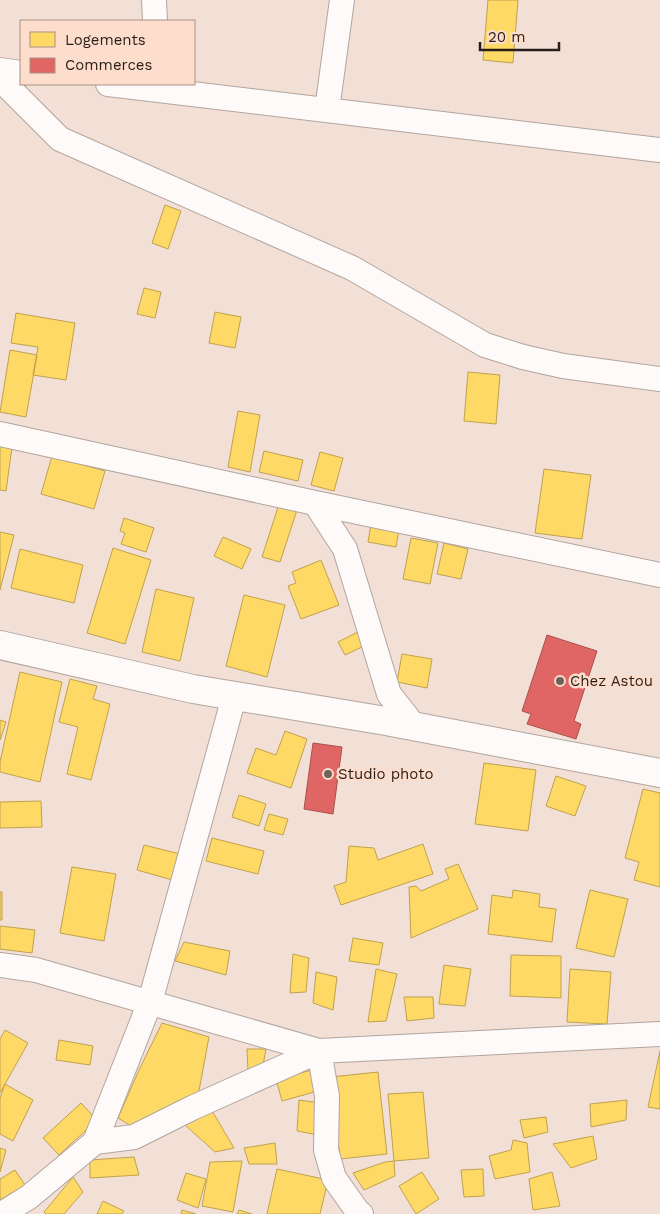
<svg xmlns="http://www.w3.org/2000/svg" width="660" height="1214" font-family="'Work Sans',sans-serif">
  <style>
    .homes { fill: #ffd966; stroke: #bfa14e }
    .shops { fill: #e06666; stroke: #a9504e }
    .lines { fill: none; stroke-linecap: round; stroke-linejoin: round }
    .street-casing { stroke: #b2a59e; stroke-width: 26 }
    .secondary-casing { stroke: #b2a59e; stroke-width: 30 }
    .street { stroke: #fdfaf9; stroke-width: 24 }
    .secondary { stroke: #fdfaf9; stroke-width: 28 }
    .poi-dot { fill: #6f625a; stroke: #fdddcc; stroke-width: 2 }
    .labels { text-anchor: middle; stroke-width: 5; stroke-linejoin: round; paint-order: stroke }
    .poi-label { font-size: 15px; fill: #291e17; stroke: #fdddcc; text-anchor: start }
  </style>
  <rect width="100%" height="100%" fill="#f2e0d7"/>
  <path class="homes" d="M488 0H518L513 63 483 60Z
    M165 205 181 211 168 249 152 243Z
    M144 288 161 292 155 318 137 314Z
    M215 312 241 317 235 348 209 343Z
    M16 313 75 323 66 380 33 375 38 347 11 343Z
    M10 350 37 355 26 417 0 412Z
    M468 372 500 375 496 424 464 421Z
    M238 411 260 415 250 472 228 467Z
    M0 445 12 447 6 491 0 490Z
    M264 451 303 460 298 481 259 472Z
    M320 452 343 458 334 491 311 485Z
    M52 456 105 471 94 509 41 494Z
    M544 469 591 475 582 539 535 533Z
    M279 504 297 510 280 562 262 557Z
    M124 518 154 528 146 552 121 544 125 533 120 531Z
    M371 524 399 530 396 547 368 542Z
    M0 532 14 535 0 590Z
    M223 537 251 549 242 569 214 556Z
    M411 538 438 543 430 584 403 579Z
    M444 543 468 549 461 579 437 574Z
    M113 548 151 560 125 644 87 633Z
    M20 549 83 565 74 603 11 588Z
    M321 560 339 605 301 619 288 586 296 583 292 572Z
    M156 589 194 598 180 661 142 652Z
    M244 595 285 605 267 677 226 666Z
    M358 632 364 646 345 655 338 642Z
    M402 654 432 659 427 688 397 682Z
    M20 672 62 682 40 782 0 772V762Z
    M70 679 97 686 93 699 110 704 91 780 67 774 78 727 59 722Z
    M0 720 6 722 0 740Z
    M285 731 307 739 291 788 247 773 256 748 276 755Z
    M484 763 536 770 528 831 475 824Z
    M556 776 586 786 575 816 546 806Z
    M643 789 660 793V887L634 880 639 862 625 858Z
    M239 795 266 804 259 826 232 817Z
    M41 801 42 827 0 828V802Z
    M269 814 288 819 283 835 264 830Z
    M212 838 264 851 258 874 206 861Z
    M423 844 433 874 341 905 334 886 346 882 349 846 374 848 378 860Z
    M144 845 184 855 176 881 137 870Z
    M458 864 478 909 411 938 409 887 416 886 421 891 449 879 445 869Z
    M72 867 116 874 104 941 60 933Z
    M513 890 540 894 539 907 556 909 552 942 488 934 492 895 512 898Z
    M590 890 628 899 614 957 576 948Z
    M0 892H2V920H0Z
    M0 926 35 930 32 953 0 949Z
    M353 938 383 943 379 965 349 961Z
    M184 942 230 951 226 975 175 961Z
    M293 954 309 958 306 992 290 993Z
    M511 955 561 956V998L510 996Z
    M444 965 471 969 465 1006 439 1004Z
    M376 969 397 974 386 1021 368 1022Z
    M570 969 611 972 607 1024 567 1022Z
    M316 972 337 977 333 1010 313 1003Z
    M404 997H433L434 1018 407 1021Z
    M162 1023 209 1037 198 1096 136 1129 118 1118 139 1070Z
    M5 1030 28 1043 0 1093V1039Z
    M59 1040 93 1046 90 1065 56 1060Z
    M247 1049H266L262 1071H248Z
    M660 1051V1109L648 1107Z
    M312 1070 318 1091 282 1101 276 1079Z
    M378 1072 387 1154 340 1159 331 1077Z
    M5 1084 33 1100 13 1141 0 1134V1098Z
    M423 1092 429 1158 394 1161 388 1094Z
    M299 1100 321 1103 318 1135 297 1131Z
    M627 1100 626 1120 591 1127 590 1104Z
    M81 1103 97 1120 59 1155 43 1138Z
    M211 1109 234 1148 215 1152 185 1125Z
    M546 1117 548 1132 524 1138 520 1120Z
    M593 1136 597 1159 571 1168 553 1144Z
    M513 1140 527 1143 530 1172 495 1179 489 1156 511 1150Z
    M275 1143 277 1164H249L244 1148Z
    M0 1148 6 1150 0 1172Z
    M134 1157 139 1175 90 1178V1160Z
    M242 1161 233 1212 202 1206 210 1162Z
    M394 1161 395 1176 364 1190 353 1173 385 1162Z
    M277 1169 328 1180 320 1214H267Z
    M483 1169 484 1196 464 1197 461 1170Z
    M15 1170 25 1185 0 1200V1179Z
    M422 1172 439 1199 416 1214 399 1186Z
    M552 1172 560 1206 533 1210 529 1179Z
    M186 1173 206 1179 198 1208 177 1200Z
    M73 1177 83 1192 64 1214H46L44 1212Z
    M103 1201 124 1211 122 1214H97Z
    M182 1210 196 1214H181Z
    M239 1210 252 1214H237Z"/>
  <path class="shops" d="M547 635 597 651 574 721 581 724 576 739 527 724 531 714 522 711Z
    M313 743 342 747 333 814 304 809Z"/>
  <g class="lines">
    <defs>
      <path id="street" d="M154 0 155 21
        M0 70 21 73
        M0 79 60 139 352 268 485 345 523 357 563 366 660 379
        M108 84 660 150
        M327 110 342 0
        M0 434 315 503 660 575
        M315 503 345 549 389 694 415 727
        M0 965 36 970 319 1051 660 1034
        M319 1051 327 1096 326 1150 334 1178 358 1212 361 1214
        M95 1142 134 1137 192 1108 319 1051
        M2 1214 29 1197 95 1142 150 1002 234 697"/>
      <path id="secondary" d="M0 645 193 689 386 721 660 773"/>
    </defs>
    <use href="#street" class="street-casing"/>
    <use href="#secondary" class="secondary-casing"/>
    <use href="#street" class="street"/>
    <use href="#secondary" class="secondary"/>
  </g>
  <g class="poi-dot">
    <circle cx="560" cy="681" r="5"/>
    <circle cx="328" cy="774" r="5"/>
  </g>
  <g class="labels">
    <g class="poi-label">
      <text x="570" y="686">Chez Astou</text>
      <text x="338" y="779">Studio photo</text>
    </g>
  </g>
  <rect x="20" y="20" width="175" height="65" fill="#fdddcc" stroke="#a89184"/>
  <rect x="30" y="32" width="25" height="15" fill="#ffd966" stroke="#a89184"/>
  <text x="65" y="45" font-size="15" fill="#291e17">Logements</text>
  <rect x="30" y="58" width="25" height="15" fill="#e06666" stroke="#a89184"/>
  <text x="65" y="70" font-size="15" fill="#291e17">Commerces</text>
  <path d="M480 42v8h79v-8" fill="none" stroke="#291e17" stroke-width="2.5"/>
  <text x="488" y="42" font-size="15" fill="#291e17" stroke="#fdddcc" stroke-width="4" paint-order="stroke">20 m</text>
</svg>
